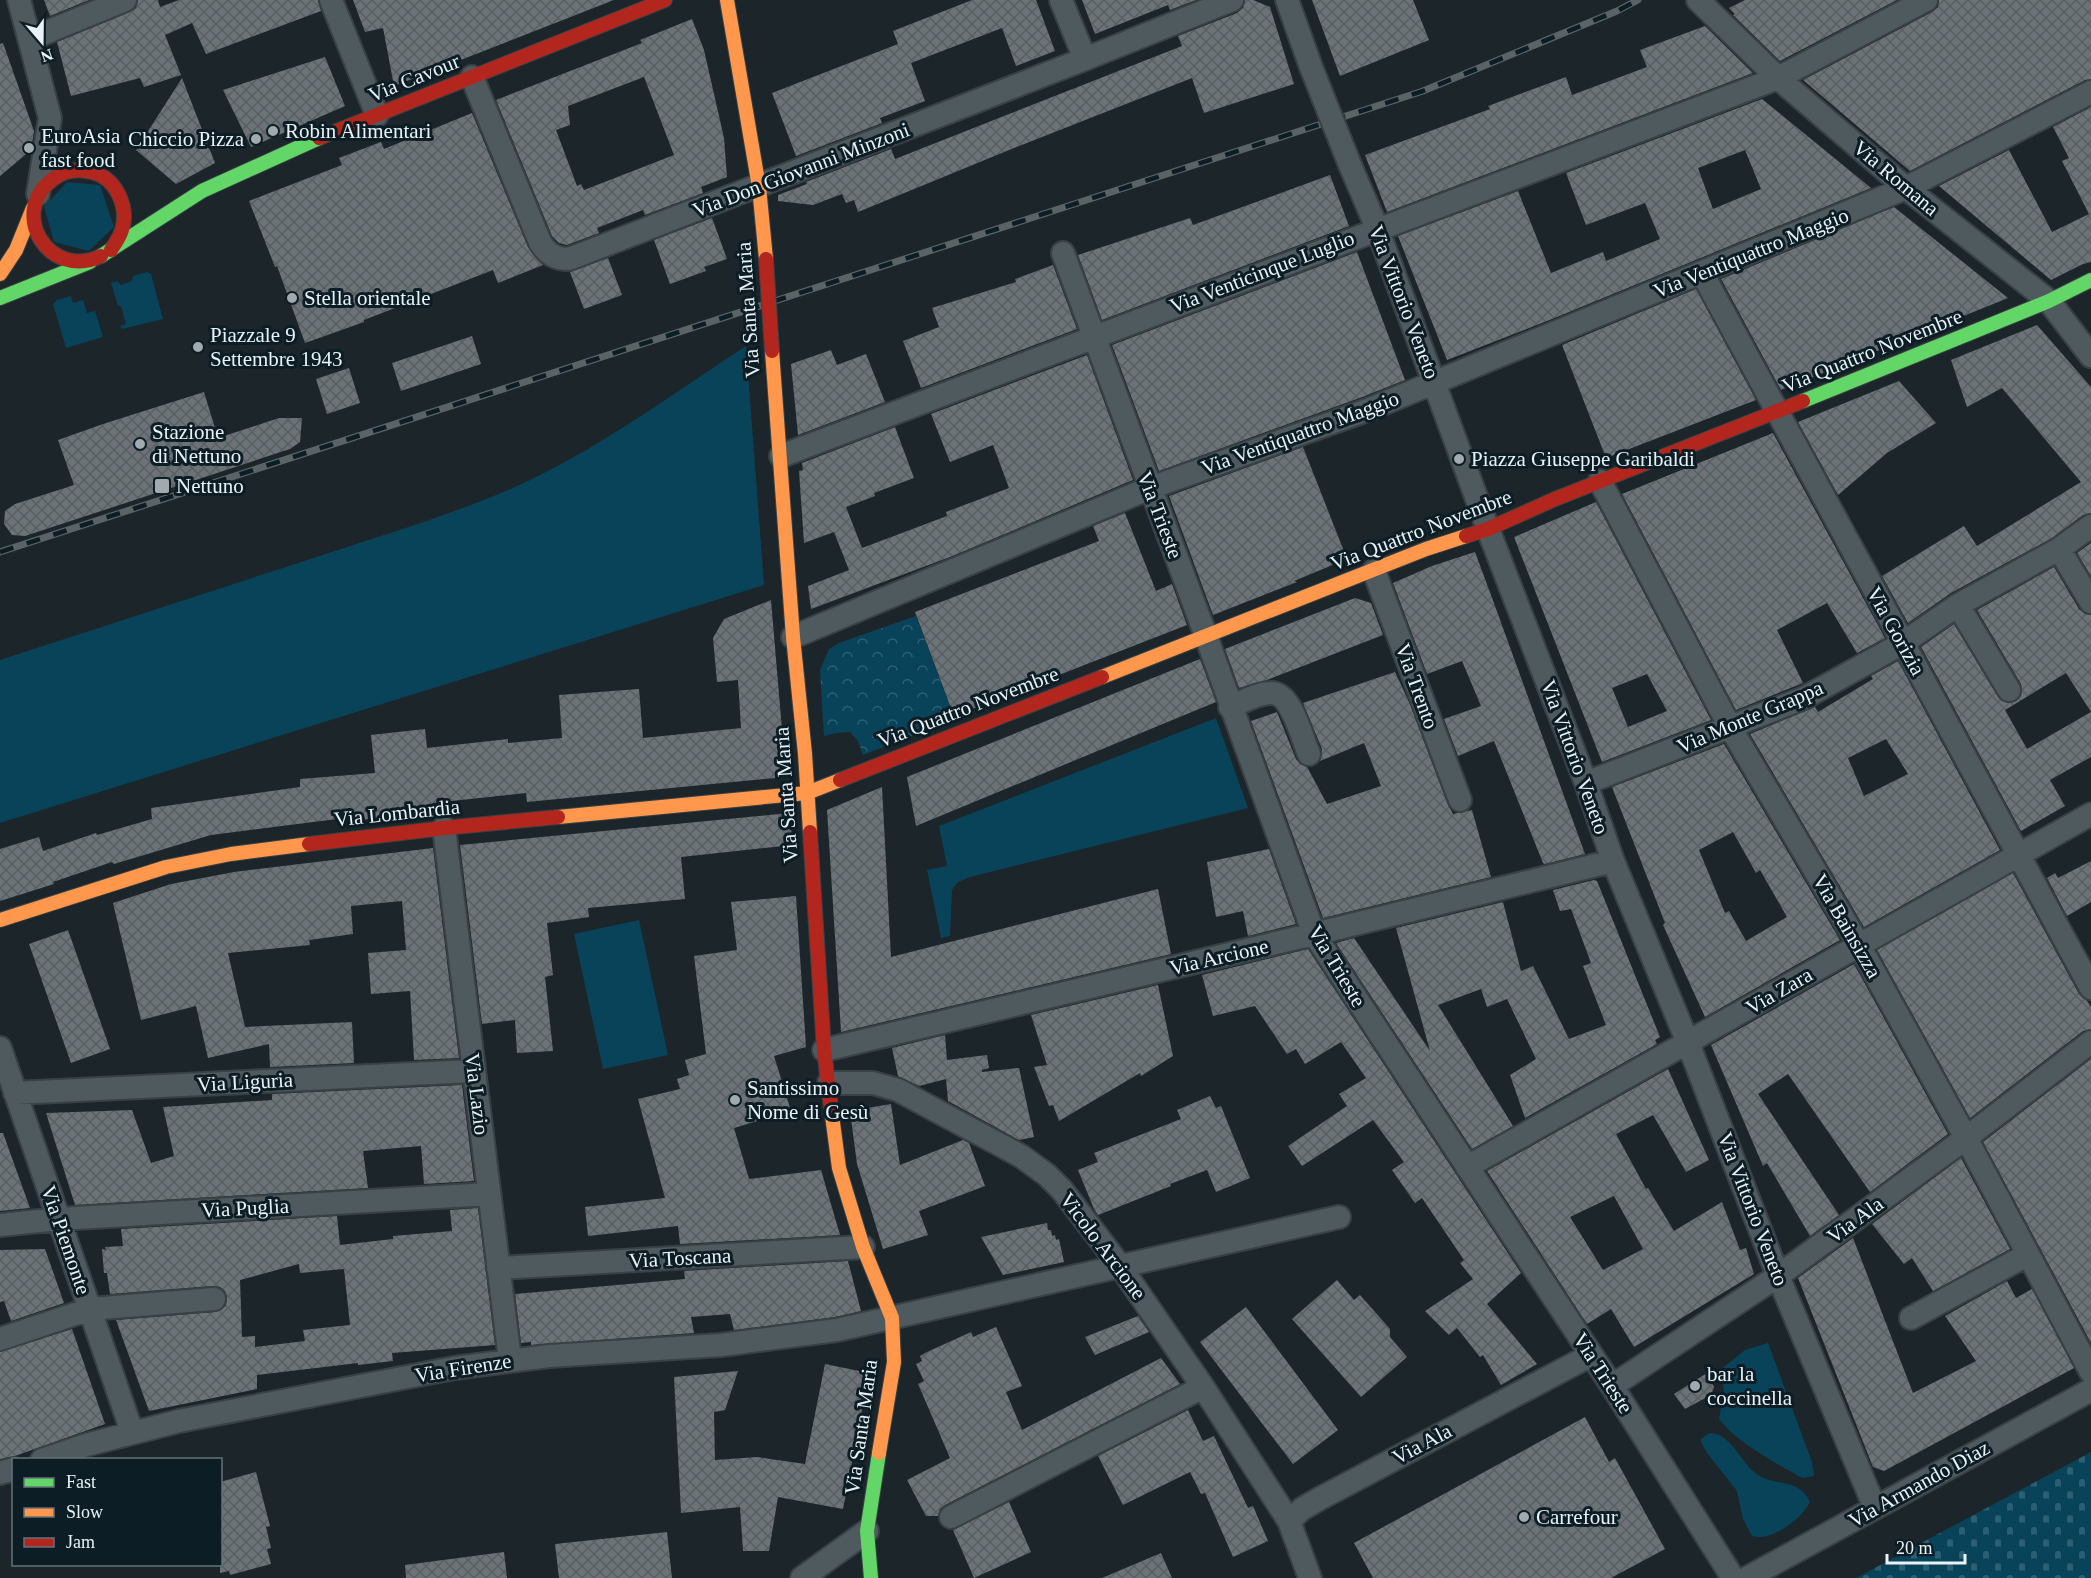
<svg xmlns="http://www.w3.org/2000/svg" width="2091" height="1578" font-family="'Times New Roman',serif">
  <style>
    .grass { fill: #09435a }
    .forest { fill: url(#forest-crowns) }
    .cemetery { fill: url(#cemetery-stones) }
    .building { fill: url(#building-cross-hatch); fill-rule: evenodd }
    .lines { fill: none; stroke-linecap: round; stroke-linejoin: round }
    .street-casing { stroke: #394145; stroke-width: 26 }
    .fast-casing { stroke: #394145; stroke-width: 16 }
    .slow-casing { stroke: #394145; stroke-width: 16 }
    .jam-casing { stroke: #394145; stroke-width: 16 }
    .street { stroke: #4e5a5d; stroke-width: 22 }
    .fast { stroke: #63d668; stroke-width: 14 }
    .slow { stroke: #ff974d; stroke-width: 14 }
    .jam { stroke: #b3261e; stroke-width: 14 }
    .rail-casing { stroke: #5a6365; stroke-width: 7 }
    .rail { stroke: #0d1d25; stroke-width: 4.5; stroke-dasharray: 14; stroke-linecap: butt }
    .street-bridge-casing { stroke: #394145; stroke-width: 26; stroke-linecap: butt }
    .jam-bridge-casing { stroke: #394145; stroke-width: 16; stroke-linecap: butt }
    .street-bridge { stroke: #4e5a5d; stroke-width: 22 }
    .jam-bridge { stroke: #b3261e; stroke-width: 14 }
    .poi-dot { fill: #a1aaaf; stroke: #0d1d25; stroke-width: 2 }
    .labels { text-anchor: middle; stroke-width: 6; stroke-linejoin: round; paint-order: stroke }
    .street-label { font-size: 21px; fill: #e8f2f7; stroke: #0d1d25 }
    .poi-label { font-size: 21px; fill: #e8f2f7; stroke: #0d1d25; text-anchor: start }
  </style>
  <defs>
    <pattern id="forest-crowns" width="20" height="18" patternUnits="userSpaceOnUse" patternTransform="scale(1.5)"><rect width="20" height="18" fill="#09435a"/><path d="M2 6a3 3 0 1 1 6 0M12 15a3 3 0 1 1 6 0" fill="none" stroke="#2d5f72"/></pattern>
    <pattern id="cemetery-stones" width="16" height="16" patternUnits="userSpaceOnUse" patternTransform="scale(1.5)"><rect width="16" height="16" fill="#09435a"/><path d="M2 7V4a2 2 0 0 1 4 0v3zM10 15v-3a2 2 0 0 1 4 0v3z" fill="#2d5f72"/></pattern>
    <pattern id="building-cross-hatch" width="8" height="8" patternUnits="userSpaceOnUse" patternTransform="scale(1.5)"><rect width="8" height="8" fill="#6c7378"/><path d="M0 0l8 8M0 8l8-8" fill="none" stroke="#595e61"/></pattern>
  </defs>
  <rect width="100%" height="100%" fill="#1c2529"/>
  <path class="grass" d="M67 182 100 185 114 227 89 251 54 242 44 207Z
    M147 272 151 274 163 319 122 329 120 326 126 324 121 306H118L111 283 117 281 121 285 132 281 133 276Z
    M71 296 73 303 83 300 87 313 95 311 103 337 66 348 53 304 57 300Z
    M746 346 764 585 0 823V660L421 523C457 510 493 498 528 481 604 445 675 392 746 346Z
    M1216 718 1248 808 970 877 958 882 952 890 950 936 941 938 927 870 947 866 939 826Z
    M639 920 668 1055 603 1069 574 934Z
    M1768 1343 1812 1462 1814 1476 1802 1478C1776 1463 1737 1443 1719 1419L1724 1390 1720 1370 1745 1350Z
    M1709 1433C1732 1433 1740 1463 1758 1475 1777 1487 1799 1478 1810 1502 1802 1519 1771 1542 1752 1536L1743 1519 1737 1491 1707 1453 1700 1440Z"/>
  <path class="forest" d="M916 616 955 719 863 755 858 741 850 732 836 733 824 736 820 670 829 649 839 643Z"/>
  <path class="cemetery" d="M2091 1452V1578H1856Z"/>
  <path class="building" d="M44 0H89L50 16Z
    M138 0H158L160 7 179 0H318L321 11 206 54 192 23 165 35 181 75 144 87 140 78 71 96 57 42 130 12 136 8Z
    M353 0H614L394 86 383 28 365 32Z
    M972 0H1036L1055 51 1016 66 1002 28 911 63 925 101 880 118 882 123 796 156 772 93 898 44 893 31Z
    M1082 0H1196L1170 10 1168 5 1095 34Z
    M1245 0H1253L1270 7 1294 84 1204 113 1192 78 1014 148 858 212 854 200 846 203 842 194 813 205 778 201V195L807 184 806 182 891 149 895 159 1182 46 1178 36 1237 13 1243 8Z
    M1312 0H1413L1429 40 1340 76Z
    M1745 0H1897L1780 61 1733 15 1735 14 1729 8Z
    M1939 0H2091V79L2085 80 1910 171 1803 80 1932 12 1938 7Z
    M692 19 704 50 724 138 727 177 701 187 703 193 645 215 643 210 597 228 599 233 567 245 559 243 552 236 496 100 642 43 640 40ZM644 77 674 155 584 190 581 184 577 186 556 130 570 125 568 106Z
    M1705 26 1753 73 1387 212 1365 155 1490 109 1488 106 1566 77 1572 95 1647 67 1640 50Z
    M3 43 34 131 31 150 0 176V44Z
    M325 57 345 106 251 147 223 90Z
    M182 78 215 163 176 184 136 150Z
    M1762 99 1871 188 1552 319 1447 360 1398 236 1518 191 1551 273 1603 252 1606 261 1660 239 1645 203 1586 225 1566 173ZM1745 150 1761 189 1713 209 1698 168Z
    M2091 107V262L2083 264 2051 280 1939 186 2009 150 2052 232 2089 214 2062 161 2069 158 2053 127Z
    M472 113 528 247 543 265 498 283 493 270 364 320V322L305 343 277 266 275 267 249 201 342 165 339 158 381 142 384 149Z
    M1330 175 1349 226 1102 320 1078 255 1190 218 1193 225Z
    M1894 207 2008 298 1781 390 1721 279Z
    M712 218 727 259 704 267 706 271 670 284 654 240Z
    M1357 252 1405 380 1365 396 1159 471 1112 345Z
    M608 258 622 295 584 309 570 272Z
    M1053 265 1077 329 921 388 903 341 939 327 932 308 1016 282 1015 279Z
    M1696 289 1756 400 1606 458 1562 345Z
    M2037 325 2091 387V513L2083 515 2052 538 1951 593 1908 623 1882 576 1964 526 1977 546 2081 482 2002 388 1967 407 1951 360Z
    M472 336 481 364 401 391 392 363Z
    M831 350 837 365 866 354 885 402 798 435 791 364Z
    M1087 355 1133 480 950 557 811 609 808 586 849 570 834 532 804 543 799 471 803 470 802 463 895 427 914 478 874 493 875 496 846 507 862 548 947 516 946 512 1009 488 993 445 950 462 931 414Z
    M349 368 360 403 327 414 316 379Z
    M1899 381 1936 423 1887 453 1838 495 1798 422Z
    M204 392 218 438 279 418H302L300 442 290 449 25 536 12 535 4 524 5 511 15 504 74 485 58 440 103 424Z
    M1773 433 1885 638 1857 653 1827 603 1777 630 1803 683 1736 710 1622 494Z
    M1303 447 1347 559 1294 581 1297 582 1213 615 1169 496Z
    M1596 502 1711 720 1602 762 1514 537ZM1647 674 1667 711 1628 727 1612 688Z
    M1125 513 1156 591 1172 584 1187 625 954 716 915 612 1099 541 1093 526Z
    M2091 543V576L2077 553Z
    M1475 552 1495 606 1585 854 1545 864 1543 863 1494 741 1458 756 1444 719 1481 706 1462 661 1427 674 1393 583 1432 566Z
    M2054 567 2079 609 2085 614 2091 615V757L2050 780 2065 806 2021 831 1921 647 1954 624 1998 697 2002 701 2009 703 2016 701 2021 696 2022 690 2021 684 1977 610ZM2066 673 2091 712 2027 749 2005 710Z
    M1355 598 1371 603 1383 635 1267 680 1239 688 1225 649Z
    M771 600 786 777 527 802 526 793 433 803 434 811 361 820V816L211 835 114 864 112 862 53 882 54 884 0 901V849L39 837 43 851 96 833 97 835 152 819 151 808 300 787V779L375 773 371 735 425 729 427 748 508 739V743L562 738 559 695 639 689 643 738 741 728 738 680 717 682 713 638 724 619Z
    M1200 659 1216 702 916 826 907 777Z
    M1898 661 2000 850 1864 927 1750 734 1815 707 1818 712 1873 679 1871 676ZM1886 739 1908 774 1864 796 1848 758Z
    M1395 672 1409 702 1448 805 1453 814 1472 810 1491 877 1323 918 1251 721 1277 712 1296 759 1300 764 1307 767 1327 804 1381 786 1364 743 1320 761 1322 749 1303 703Z
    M1724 744 1840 940 1705 1017 1663 925 1665 923 1612 787ZM1733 832 1756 873 1760 870 1787 917 1746 941 1729 911 1725 913 1699 850Z
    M882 787 891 957 1158 889 1171 954 841 1032 827 810Z
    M789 813 793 845 681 857 685 899 588 908 589 917 547 923 553 975 545 977 553 1051 517 1053 515 1020 482 1024 460 845Z
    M433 848 459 1058 414 1060 410 991 371 994 368 953 406 950 402 901 351 906 353 934 309 940 310 945 228 953 245 1027 352 1022 354 1063 270 1067 269 1044 208 1058 196 1006 141 1020 113 903 171 884 234 872Z
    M1269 849 1296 924 1248 936 1243 911 1216 917 1207 862Z
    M2091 861V902L2067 916 2047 878 2055 873 2058 878Z
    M2013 873 2079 994 2087 1001 2091 1007V1029L2083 1031 1970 1118 1877 950Z
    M1594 880 1597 881 1660 1037 1655 1040 1657 1044 1525 1118 1510 1075 1536 1059 1507 999 1487 1007 1481 989 1438 1005 1513 1126 1472 1149 1336 943 1354 938 1430 1051 1396 928 1503 902 1521 971 1533 966 1569 1039 1606 1025 1583 966 1591 963 1571 909 1560 911 1553 890Z
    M796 896 806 1047 774 1056 791 1111 734 1128 749 1179 821 1170 840 1235 680 1244 678 1226 588 1236 585 1207 665 1198 638 1099 680 1089 677 1079 689 1075 685 1060 706 1054 694 956 737 950 731 902Z
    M68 930 110 1049 71 1063 29 944Z
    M1308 949 1521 1273 1487 1304 1537 1364 1501 1385 1483 1355 1480 1357 1457 1328 1449 1335 1425 1311 1473 1279 1460 1263 1464 1260 1422 1198 1415 1203 1392 1170 1404 1162 1373 1120 1302 1166 1288 1146 1347 1106 1339 1094 1366 1078 1341 1042 1305 1064 1296 1049 1287 1054 1255 1006 1213 1016 1202 975Z
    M1854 964 1948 1134 1870 1192 1788 1074 1758 1094 1839 1215 1810 1236 1767 1163 1763 1166 1711 1045Z
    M1158 985 1173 1056 1141 1076 1140 1073 1059 1121 1053 1105 1049 1106 1034 1067 1047 1065 1031 1015Z
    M945 1035 947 1060 987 1055 989 1068 982 1070V1072L1019 1068 1034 1137 1019 1140 948 1101 946 1079 919 1086 898 1076 892 1048Z
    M2091 1059V1343L1983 1142Z
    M1668 1069 1709 1160 1686 1172 1653 1115 1616 1134 1646 1189 1648 1188 1674 1231 1722 1202 1740 1250 1746 1248 1754 1274 1634 1347 1611 1309 1587 1324 1487 1171ZM1614 1196 1643 1249 1603 1270 1570 1217Z
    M462 1085 474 1181 424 1184 421 1146 363 1151 368 1188 75 1205 46 1113 132 1110 151 1163 174 1156 163 1107 272 1100V1094Z
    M1210 1096 1216 1108 1221 1106 1250 1178 1216 1192 1207 1170 1170 1184 1171 1186 1098 1215 1094 1209 1078 1170 1098 1162 1094 1153 1181 1119 1177 1110Z
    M891 1104 900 1165 963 1140 969 1143 985 1186 919 1211 928 1235 883 1249 857 1164 850 1111Z
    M0 1133H3L30 1208 0 1211Z
    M1961 1158 2010 1249 1933 1291 1912 1258 1904 1264 1872 1224Z
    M478 1208 495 1345 392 1353 393 1361 358 1365V1363L257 1375V1389L149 1411 116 1320 215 1312 221 1310 226 1305 227 1297 225 1291 220 1287 213 1286 110 1294 107 1273H104L102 1249 106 1250 105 1247 123 1246 121 1229 337 1216 340 1245 393 1239V1236L452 1231 450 1210ZM299 1264 300 1273 344 1269 350 1325 303 1330 305 1341 255 1347V1336L242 1337 240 1280Z
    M1047 1223 1048 1230H1051L1052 1236 1055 1235 1056 1240 1059 1239 1064 1262 1003 1275 981 1237Z
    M1853 1238 1913 1393 1976 1361 1945 1316 2007 1281 2016 1298 2032 1289 2074 1368 1884 1471 1873 1467 1798 1278Z
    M45 1249 64 1303 11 1321 4 1301 0 1302V1250Z
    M848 1261 861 1311 835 1317 734 1330 730 1314 691 1317 694 1333 531 1345V1342L521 1343 515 1294 685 1279 684 1271Z
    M1337 1280 1354 1300 1360 1295 1390 1329V1337L1407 1357 1361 1397 1292 1319Z
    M1246 1307 1338 1430 1293 1464 1200 1342Z
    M1138 1316 1149 1332 1095 1355 1085 1337Z
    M996 1327 1022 1386 1006 1392 1022 1430 1161 1358 1180 1384 945 1505 940 1509 938 1516H926L907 1480 950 1458 918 1384 924 1381 916 1364 922 1361 920 1356 927 1352 971 1332 973 1337Z
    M72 1329 105 1424 15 1456 0 1459V1352Z
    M825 1364 869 1373 843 1509 778 1497 769 1551H743L740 1507 681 1513 674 1377 738 1371 725 1410 714 1412 715 1460 757 1457 805 1464Z
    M1707 1373 1714 1387 1711 1395 1685 1409 1674 1394Z
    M1188 1410 1203 1441 1214 1436 1248 1508 1253 1506 1268 1541 1233 1557 1205 1493 1201 1494 1190 1472 1123 1505 1098 1456Z
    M1585 1417 1609 1462 1615 1458 1665 1549 1611 1578H1373L1354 1543Z
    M256 1472 270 1526 266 1527 271 1548 267 1549 271 1564 230 1575 229 1571 220 1573V1482Z
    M1009 1502 1031 1552 974 1578 953 1530Z
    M667 1532 672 1578H559L555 1544Z
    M504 1552 507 1578H406L405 1565Z
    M1161 1553 1172 1578H1102Z"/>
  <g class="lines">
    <defs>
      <path id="street" d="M19 0 50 118 38 194
        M331 0 377 115
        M1061 0 1085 59
        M1287 0 1311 67
        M1698 0 1778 78 1906 188 2049 301 2091 356
        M30 39 125 0
        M472 77 540 242C547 254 555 259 569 259L1085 59 1232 0
        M1350 165 1377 228 1488 529 1586 783 1613 861 1688 1043 1778 1276 1875 1508
        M1063 253 1206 636 1314 934 1612 1386 1733 1578
        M1702 273 2091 988
        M781 456 1778 78 1926 0
        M1600 481 1730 727 1859 945 1966 1138 2091 1372
        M2059 549 2091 602
        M1374 571 1460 800
        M1958 605 2009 690
        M793 637 1150 488 1370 409 1906 188 2091 92
        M1230 707C1243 702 1257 693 1271 693 1291 692 1302 738 1309 754
        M1586 783 1804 698 1903 643 1958 605 2059 549 2091 526
        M444 828 510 1360
        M0 1048 132 1432
        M824 1050 1314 934 1613 861
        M829 1083H873L898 1090 1021 1156 1047 1175 1062 1190 1120 1266 1203 1387 1289 1521 1310 1578
        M15 1093 474 1071
        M1467 1167 2091 814
        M0 1225 59 1219 489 1194
        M498 1268 863 1247
        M1911 1318 2027 1255
        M0 1339 90 1309 214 1299
        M1612 1386 1778 1276 1966 1138 2091 1042
        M42 1460 86 1445 179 1421 454 1368 549 1356 721 1345 837 1330 1339 1217
        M0 1473 14 1469
        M951 1517 1203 1387
        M1289 1521 1302 1509 1319 1499 1591 1355
        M802 1578 867 1531
        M1747 1578 2091 1390"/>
      <path id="fast" d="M101 256 202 191 319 138
        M0 298 90 262
        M1803 401 2049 301 2091 280
        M871 1578 867 1531 879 1453"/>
      <path id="slow" d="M727 0 759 187 766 259
        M0 274 16 250 33 208
        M772 351 793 637 805 754 810 832
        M1102 677 1426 549 1466 536
        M558 817 807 793 840 780
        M0 920 166 867 231 854 309 844
        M831 1108 839 1168 863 1247 892 1318 894 1362 879 1453"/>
      <path id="jam" d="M319 138 665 0
        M101 256C50 281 7 213 53 179 65 170 77 168 91 172 116 177 129 207 122 230 120 237 115 244 111 250
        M1466 536 1488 529 1555 499 1803 401
        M840 780 1102 677
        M810 832 824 1050 831 1108
        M309 844 444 828 558 817"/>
    </defs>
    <use href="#street" class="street-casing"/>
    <use href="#fast" class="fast-casing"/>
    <use href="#slow" class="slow-casing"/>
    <use href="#jam" class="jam-casing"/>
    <use href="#street" class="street"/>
    <use href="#fast" class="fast"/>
    <use href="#slow" class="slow"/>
    <use href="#jam" class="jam"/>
    <defs>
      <path id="rail" d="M0 552 1423 91 1617 11 1638 0"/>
    </defs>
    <use href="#rail" class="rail-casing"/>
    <use href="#rail" class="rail"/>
    <defs>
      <path id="street-bridge" d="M1311 67 1350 165"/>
      <path id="jam-bridge" d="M766 259 772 351"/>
    </defs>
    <use href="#street-bridge" class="street-bridge-casing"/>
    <use href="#jam-bridge" class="jam-bridge-casing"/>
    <use href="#street-bridge" class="street-bridge"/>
    <use href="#jam-bridge" class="jam-bridge"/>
  </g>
  <g class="poi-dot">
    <circle cx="273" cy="131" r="6"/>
    <circle cx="256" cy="139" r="6"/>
    <circle cx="29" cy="148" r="6"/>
    <circle cx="292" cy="298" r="6"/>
    <circle cx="198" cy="347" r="6"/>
    <circle cx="140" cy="444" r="6"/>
    <circle cx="1459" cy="459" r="6"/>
    <rect x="154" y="478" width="16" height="16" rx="3"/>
    <circle cx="735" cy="1100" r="6"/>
    <circle cx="1695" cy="1386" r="6"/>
    <circle cx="1524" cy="1517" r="6"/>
  </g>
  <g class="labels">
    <g class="street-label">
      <text transform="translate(414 78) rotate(-22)" y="7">Via Cavour</text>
      <text transform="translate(801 170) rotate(-21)" y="7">Via Don Giovanni Minzoni</text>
      <text transform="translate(1896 178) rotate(40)" y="7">Via Romana</text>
      <text transform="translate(1751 253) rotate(-22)" y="7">Via Ventiquattro Maggio</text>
      <text transform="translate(1262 272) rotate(-21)" y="7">Via Venticinque Luglio</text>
      <text transform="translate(1404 302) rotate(69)" y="7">Via Vittorio Veneto</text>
      <text transform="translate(748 310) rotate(-94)" y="7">Via Santa Maria</text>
      <text transform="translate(1872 351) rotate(-22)" y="7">Via Quattro Novembre</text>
      <text transform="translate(1300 433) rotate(-20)" y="7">Via Ventiquattro Maggio</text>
      <text transform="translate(1160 515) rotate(69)" y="7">Via Trieste</text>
      <text transform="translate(1421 530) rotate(-21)" y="7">Via Quattro Novembre</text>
      <text transform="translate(1896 631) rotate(61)" y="7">Via Gorizia</text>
      <text transform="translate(1417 686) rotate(70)" y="7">Via Trento</text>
      <text transform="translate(968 707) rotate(-21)" y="7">Via Quattro Novembre</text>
      <text transform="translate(1750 717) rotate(-23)" y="7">Via Monte Grappa</text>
      <text transform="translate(1575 757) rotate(70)" y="7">Via Vittorio Veneto</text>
      <text transform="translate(786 795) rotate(-94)" y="7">Via Santa Maria</text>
      <text transform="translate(397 813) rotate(-6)" y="7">Via Lombardia</text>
      <text transform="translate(1847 926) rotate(60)" y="7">Via Bainsizza</text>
      <text transform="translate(1219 957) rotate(-13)" y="7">Via Arcione</text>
      <text transform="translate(1337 966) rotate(59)" y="7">Via Trieste</text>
      <text transform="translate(1779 991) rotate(-30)" y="7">Via Zara</text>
      <text transform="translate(245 1082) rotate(-3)" y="7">Via Liguria</text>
      <text transform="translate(477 1094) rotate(83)" y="7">Via Lazio</text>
      <text transform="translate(245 1208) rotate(-3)" y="7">Via Puglia</text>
      <text transform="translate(1753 1209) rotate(69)" y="7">Via Vittorio Veneto</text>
      <text transform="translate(1855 1220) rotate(-36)" y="7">Via Ala</text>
      <text transform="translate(66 1240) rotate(71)" y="7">Via Piemonte</text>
      <text transform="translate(1103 1246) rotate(53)" y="7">Vicolo Arcione</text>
      <text transform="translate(680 1258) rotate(-3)" y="7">Via Toscana</text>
      <text transform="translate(463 1368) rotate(-9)" y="7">Via Firenze</text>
      <text transform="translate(1603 1373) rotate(57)" y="7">Via Trieste</text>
      <text transform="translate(861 1427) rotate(-82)" y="7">Via Santa Maria</text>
      <text transform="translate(1422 1444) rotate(-28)" y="7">Via Ala</text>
      <text transform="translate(1919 1484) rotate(-29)" y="7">Via Armando Diaz</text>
    </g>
    <g class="poi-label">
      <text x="285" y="138">Robin Alimentari</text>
      <text x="41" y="143">EuroAsia<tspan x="41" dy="24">fast food</tspan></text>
      <text x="244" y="146" text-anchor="end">Chiccio Pizza</text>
      <text x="304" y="305">Stella orientale</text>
      <text x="210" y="342">Piazzale 9<tspan x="210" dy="24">Settembre 1943</tspan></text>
      <text x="152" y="439">Stazione<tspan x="152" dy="24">di Nettuno</tspan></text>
      <text x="1471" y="466">Piazza Giuseppe Garibaldi</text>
      <text x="176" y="493">Nettuno</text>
      <text x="747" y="1095">Santissimo<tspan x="747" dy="24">Nome di Gesù</tspan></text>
      <text x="1707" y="1381">bar la<tspan x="1707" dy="24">coccinella</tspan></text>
      <text x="1536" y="1524">Carrefour</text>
    </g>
  </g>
  <rect x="12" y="1458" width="210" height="108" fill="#0d1d25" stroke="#657279" stroke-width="1.5"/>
  <rect x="24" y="1478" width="30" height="9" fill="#63d668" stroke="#657279" stroke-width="1.5"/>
  <text x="66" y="1488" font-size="18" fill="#e8f2f7">Fast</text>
  <rect x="24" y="1508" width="30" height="9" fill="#ff974d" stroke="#657279" stroke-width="1.5"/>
  <text x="66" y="1518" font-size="18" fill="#e8f2f7">Slow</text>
  <rect x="24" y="1538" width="30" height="9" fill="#b3261e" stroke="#657279" stroke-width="1.5"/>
  <text x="66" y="1548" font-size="18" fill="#e8f2f7">Jam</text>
  <g transform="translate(42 42) rotate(160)" stroke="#0d1d25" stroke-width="4.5" paint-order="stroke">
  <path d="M0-4.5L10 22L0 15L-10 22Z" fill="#e8f2f7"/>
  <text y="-9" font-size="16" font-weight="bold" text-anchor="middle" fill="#e8f2f7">N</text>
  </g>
  <path d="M1887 1554v9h78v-9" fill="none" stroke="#e8f2f7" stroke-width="3"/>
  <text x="1896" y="1554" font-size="18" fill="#e8f2f7" stroke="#0d1d25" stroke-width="4.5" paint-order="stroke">20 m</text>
</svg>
